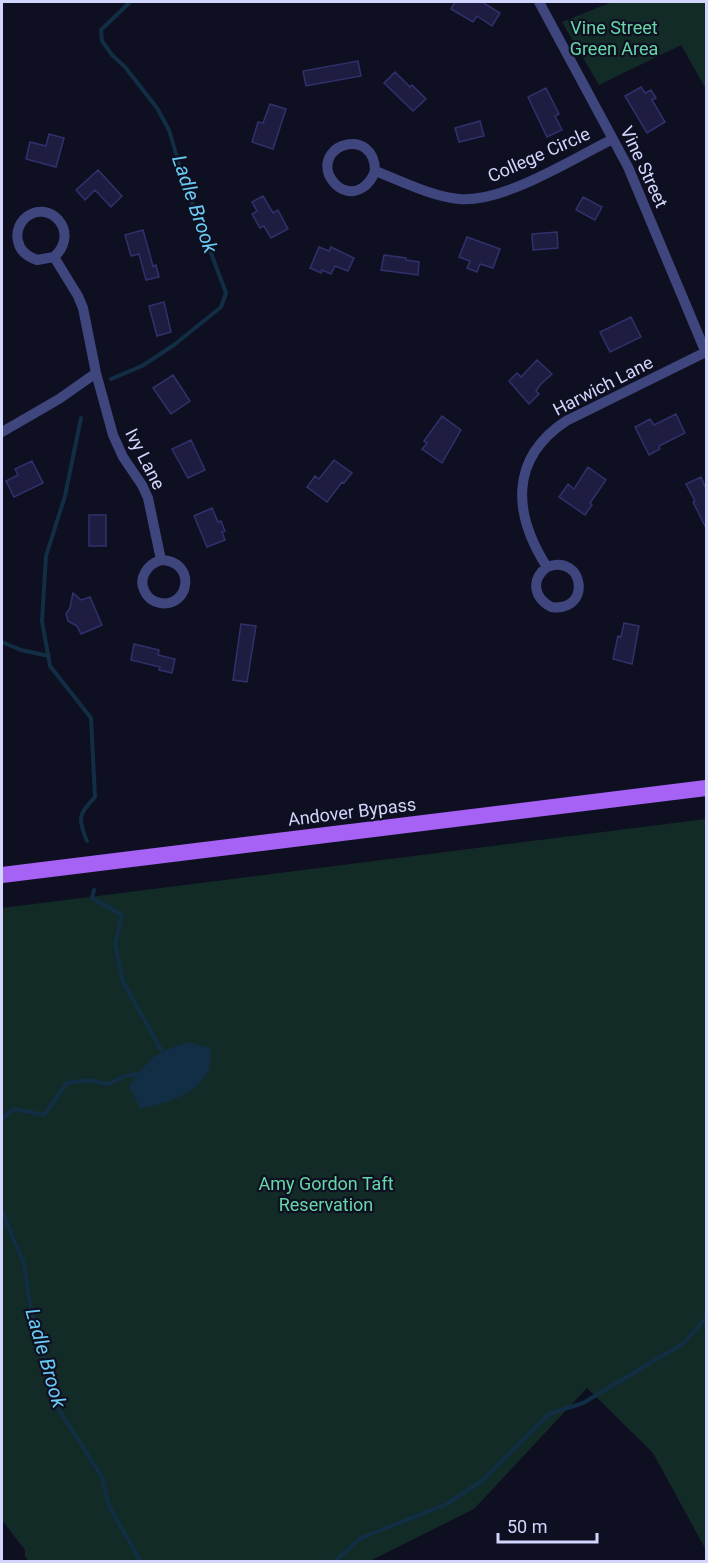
<svg xmlns="http://www.w3.org/2000/svg" width="708" height="1563" font-family="Roboto,sans-serif">
  <style>
    .green { fill: #132b26 }
    .water { fill: #112e44 }
    .lines { fill: none; stroke-linecap: round; stroke-linejoin: round }
    .stream { stroke: #112e44; stroke-width: 4 }
    .building { fill: #1e1d41; stroke: #32306c; stroke-width: 1.5 }
    .street { stroke: #3e467d; stroke-width: 10 }
    .primary { stroke: #a562f4; stroke-width: 16 }
    .labels { text-anchor: middle; stroke-width: 4.5; stroke-linejoin: round; paint-order: stroke }
    .park-label { font-size: 18px; fill: #65d7a7; stroke: #0f0f22 }
    .street-label { font-size: 18px; fill: #d3d6fc; stroke: #0f0f22 }
    .water-label { font-size: 20px; font-style: italic; fill: #69cbf4; stroke: #0f0f22 }
  </style>
  <rect width="100%" height="100%" fill="#0f0f22"/>
  <path class="green" d="M612 2H706V89L681 45 599 85 562 22Z
    M706 819V1550L653 1453 587 1388 474 1509 370 1561H28L25 1556V1550L2 1520V908Z"/>
  <path class="water" d="M188 1042 211 1048C210 1055 211 1065 208 1071 196 1096 164 1103 140 1109L129 1086C151 1057 153 1053 188 1042Z"/>
  <g class="lines">
    <path class="stream" d="M111 379 142 366 174 345 221 307 226 293 184 181 169 130 157 108 125 67 112 55 102 41 101 30 130 2
      M81 418 65 496 46 556 42 621 50 666 91 718 95 797C79 815 77 817 87 841
      M2 642 21 650 49 656
      M94 890 92 898 122 915 115 944 123 982 163 1053
      M2 1119 14 1109 44 1115 67 1083 88 1080 108 1084 125 1076 142 1073
      M2 1211 24 1264 32 1315 46 1362 57 1407 102 1477 109 1506 141 1562
      M334 1562 361 1538 447 1504 483 1480 549 1414 583 1403 684 1343 706 1318"/>
  </g>
  <path class="building" d="M455 2H482L500 13 492 26 477 16 473 22 451 9Z
    M358 61 361 76 306 86 303 71Z
    M395 72 410 87 412 85 426 99 413 111 384 83Z
    M641 87 645 93 651 90 656 98 652 100 665 122 647 133 625 96Z
    M546 88 559 114 555 116 562 130 547 137 528 97Z
    M270 104 286 109 273 149 252 142 258 122 263 123Z
    M480 121 484 136 459 142 455 128Z
    M49 134 64 138 56 167 26 159 30 142 46 146Z
    M98 170 122 196 111 207 95 190 85 200 76 190Z
    M263 196 273 213 278 210 288 229 271 238 264 226 260 228 252 214 257 211 252 202Z
    M583 197 602 207 595 220 576 210Z
    M143 230 153 266 156 265 159 277 146 280 139 254 131 256 125 235Z
    M557 232 558 248 533 250 532 234Z
    M467 237 500 249 493 268 480 264 477 272 467 268 470 261 459 257Z
    M319 247 329 251 331 247 354 258 348 271 335 266 331 274 322 270 321 273 310 268Z
    M384 255 406 258V260L419 262 418 275 381 270Z
    M164 302 171 332 157 336 149 306Z
    M631 317 641 337 610 352 600 332Z
    M537 360 552 374 540 385 536 391 539 394 529 404 509 381 517 373 521 377Z
    M173 375 190 401 171 414 153 388Z
    M676 414 685 433 659 446 660 449 649 455 635 427 650 419 654 425Z
    M442 416 461 430 442 463 422 449 427 443 424 441Z
    M191 440 205 470 188 478 172 449Z
    M334 460 352 473 344 483 342 482 327 502 307 487 315 476 319 479Z
    M32 461 43 483 14 497 6 481 18 475 15 469Z
    M588 467 606 480 590 503 592 505 585 515 559 497 568 484 574 489Z
    M701 477 706 489V528L693 502 695 501 686 484Z
    M212 508 218 522 221 521 225 531 222 532 225 540 207 547 194 516Z
    M89 515H106V546H89Z
    M73 593 81 600 90 597 102 625 81 634 77 626 68 621 66 614 70 608Z
    M624 623 639 626 632 664 613 659 618 636 621 637Z
    M241 624 256 626 247 682 233 680Z
    M134 644 159 650 158 655 175 659 172 673 159 670 160 667 131 660Z"/>
  <g class="lines">
    <path class="street" d="M539 2 628 167 706 353
      M375 171C370 185 357 196 342 189 336 186 332 181 329 175 317 142 375 128 375 171 402 181 430 196 459 199 504 203 572 159 613 139
      M54 257 37 260C28 257 20 252 18 241 16 233 19 225 24 219 48 196 82 232 54 257L78 296 83 308 96 373 113 435 123 457 142 485 148 498 161 560C148 564 137 578 145 592 148 598 154 602 160 603 190 608 197 561 161 560
      M2 432 59 399 96 373
      M547 567C531 579 533 597 551 607 592 613 585 553 547 567 513 514 509 459 566 421L706 352"/>
    <path class="primary" d="M2 875 706 788"/>
  </g>
  <g class="labels">
    <g class="park-label">
      <text x="614" y="34">Vine Street<tspan x="614" dy="21">Green Area</tspan></text>
      <text x="326" y="1190">Amy Gordon Taft<tspan x="326" dy="21">Reservation</tspan></text>
    </g>
    <g class="street-label">
      <text transform="translate(539 155) rotate(-24)" y="6">College Circle</text>
      <text transform="translate(644 167) rotate(65)" y="6">Vine Street</text>
      <text transform="translate(603 386) rotate(-27)" y="6">Harwich Lane</text>
      <text transform="translate(145 459) rotate(63)" y="6">Ivy Lane</text>
      <text transform="translate(352 812) rotate(-7)" y="6">Andover Bypass</text>
    </g>
    <g class="water-label">
      <text transform="translate(195 204) rotate(71)" y="7">Ladle Brook</text>
      <text transform="translate(46 1358) rotate(74)" y="7">Ladle Brook</text>
    </g>
  </g>
  <rect width="708" height="1563" fill="none" stroke="#d3d6fc" stroke-width="6"/>
  <path d="M498 1533v9h99v-9" fill="none" stroke="#d3d6fc" stroke-width="3"/>
  <text x="507" y="1533" font-size="18" fill="#d3d6fc" stroke="#0f0f22" stroke-width="4.5" paint-order="stroke">50 m</text>
</svg>
